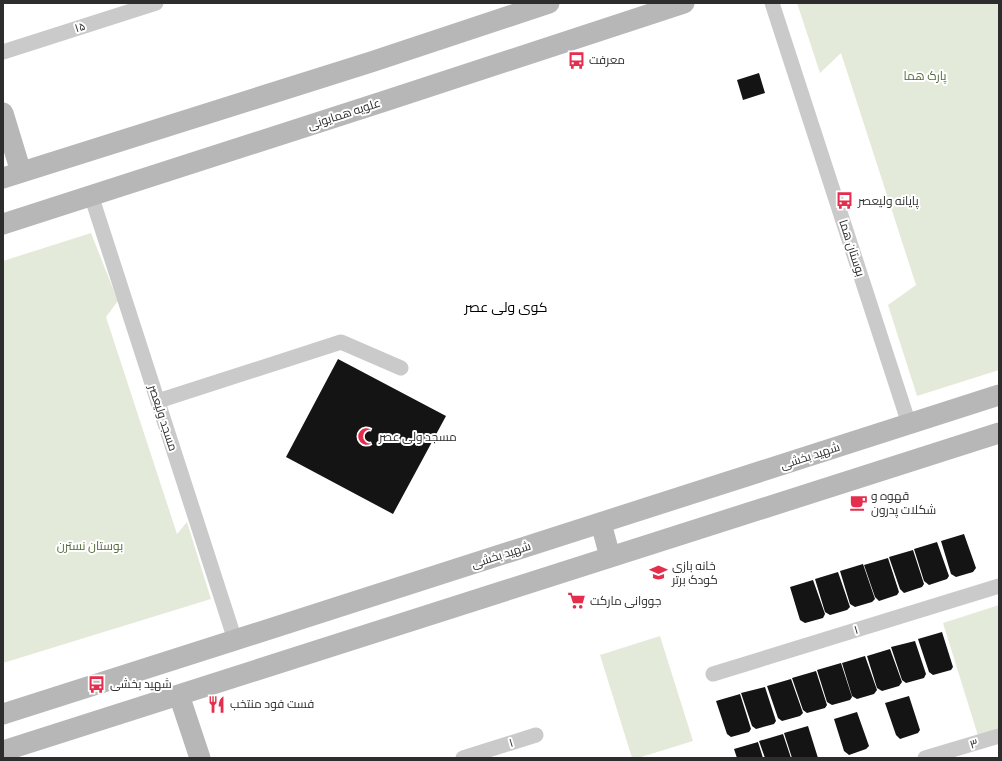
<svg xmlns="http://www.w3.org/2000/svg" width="1002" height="761" font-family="'PT Sans Narrow',Cairo,sans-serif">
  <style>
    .green { fill: #e4eada }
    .building { fill: #141414 }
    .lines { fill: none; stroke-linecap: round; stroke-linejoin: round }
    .street { stroke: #cacaca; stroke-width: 15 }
    .secondary { stroke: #b7b7b7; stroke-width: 21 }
    .labels { text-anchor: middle; stroke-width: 4; stroke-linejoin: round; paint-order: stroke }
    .street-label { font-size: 12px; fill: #2d2d2d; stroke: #fff }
    .poi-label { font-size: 12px; fill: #2d2d2d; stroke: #fff; text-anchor: start }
    .park-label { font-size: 12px; fill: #54683a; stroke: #fff }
    .quarter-label { font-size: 14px; fill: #000; stroke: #fff }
  </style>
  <rect width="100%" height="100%" fill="#fff"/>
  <path class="green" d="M797 3H999V370L917 396 888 305 916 285 841 53 820 73Z
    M91 233 118 301 106 317 177 534 187 522 211 599 3 663V261Z
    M999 605V733L979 739 943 623Z
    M660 636 693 741 638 758H632L600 655Z"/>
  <path class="building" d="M759 73 765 93 743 100 737 80Z
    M338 359 446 416 393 514 286 457Z
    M964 534 976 568 973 572 956 577 951 574 941 541Z
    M937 542 949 576 947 579 929 585 924 581 914 549Z
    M913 550 924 584 922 587 904 593 900 589 889 557Z
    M888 558 899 592 897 595 879 601 875 597 864 565Z
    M863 564 875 599 872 602 855 607 850 604 840 571Z
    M838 572 850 607 847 610 830 615 825 612 815 579Z
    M813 580 825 614 823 618 805 623 800 620 790 587Z
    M942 632 953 667 951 670 933 675 929 672 918 639Z
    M915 641 926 674 924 678 906 683 902 680 891 647Z
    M890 649 902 682 899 686 882 691 877 688 867 656Z
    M865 656 877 690 874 694 857 699 852 696 842 663Z
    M841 663 852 697 850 700 832 705 827 702 817 670Z
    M816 671 827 705 825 708 807 713 803 710 792 678Z
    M791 679 803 713 800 716 782 721 778 718 767 686Z
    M765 687 776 721 774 724 756 729 752 726 741 693Z
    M740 694 751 729 749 732 731 737 727 734 716 701Z
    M909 696 920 730 918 733 900 739 896 735 885 703Z
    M857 712 869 746 866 749 849 755 844 751 834 719Z
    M808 726 818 758H792L784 733Z
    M783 734 791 758H765L759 741Z
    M758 742 763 758H737L734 749Z"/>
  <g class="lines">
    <path class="street" d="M772 3 909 424
      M3 52 156 3
      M91 195 235 640
      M158 401 341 342 401 368
      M713 674 999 586
      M463 758 536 735
      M925 758 999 736"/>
    <path class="secondary" d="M3 113 21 172
      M3 178 371 62 549 3
      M3 224 388 100 684 3
      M601 523 610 557
      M179 695 200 758
      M3 714 235 640 999 395
      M3 751 999 433"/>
  </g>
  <defs>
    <symbol id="bus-bare" viewBox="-9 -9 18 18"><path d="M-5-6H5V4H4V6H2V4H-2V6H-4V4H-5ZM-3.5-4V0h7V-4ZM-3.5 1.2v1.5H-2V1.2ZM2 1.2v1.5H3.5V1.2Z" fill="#e52e4d" stroke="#fff" stroke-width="2.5" paint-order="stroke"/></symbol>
    <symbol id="mosque-bare" viewBox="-9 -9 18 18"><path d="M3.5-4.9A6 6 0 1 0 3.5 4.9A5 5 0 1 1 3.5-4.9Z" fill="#e52e4d" stroke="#fff" stroke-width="2.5" paint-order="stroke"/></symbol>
    <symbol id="cafe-bare" viewBox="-9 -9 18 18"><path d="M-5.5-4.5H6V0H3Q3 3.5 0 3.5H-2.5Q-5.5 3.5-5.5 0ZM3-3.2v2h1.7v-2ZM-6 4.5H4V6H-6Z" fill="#e52e4d" stroke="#fff" stroke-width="2.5" paint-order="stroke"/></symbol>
    <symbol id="school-bare" viewBox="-9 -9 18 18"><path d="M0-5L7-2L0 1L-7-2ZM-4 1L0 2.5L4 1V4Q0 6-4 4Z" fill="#e52e4d" stroke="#fff" stroke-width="2.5" paint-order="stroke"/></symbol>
    <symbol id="supermarket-bare" viewBox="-9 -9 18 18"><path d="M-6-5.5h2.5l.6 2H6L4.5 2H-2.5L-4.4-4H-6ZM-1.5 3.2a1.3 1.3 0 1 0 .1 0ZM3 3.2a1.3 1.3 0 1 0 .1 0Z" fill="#e52e4d" stroke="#fff" stroke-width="2.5" paint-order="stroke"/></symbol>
    <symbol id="restaurant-bare" viewBox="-9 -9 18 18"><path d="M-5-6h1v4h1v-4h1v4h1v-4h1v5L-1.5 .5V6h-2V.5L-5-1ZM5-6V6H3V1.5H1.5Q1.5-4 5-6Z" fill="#e52e4d" stroke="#fff" stroke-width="2.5" paint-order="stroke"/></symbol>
  </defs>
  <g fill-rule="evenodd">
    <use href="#bus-bare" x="564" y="48" width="25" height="25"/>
    <use href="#bus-bare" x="832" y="188" width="25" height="25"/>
    <use href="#mosque-bare" x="354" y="424" width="25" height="25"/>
    <use href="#cafe-bare" x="846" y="490" width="25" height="25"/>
    <use href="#school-bare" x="646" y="560" width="25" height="25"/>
    <use href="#supermarket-bare" x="564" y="588" width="25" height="25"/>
    <use href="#bus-bare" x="84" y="672" width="25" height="25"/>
    <use href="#restaurant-bare" x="204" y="692" width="25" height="25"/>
  </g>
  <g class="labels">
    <g class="street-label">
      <text transform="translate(80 27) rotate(-18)" y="4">۱۵</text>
      <text transform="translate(344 114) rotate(-18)" y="4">علویه همایونی</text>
      <text transform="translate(852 248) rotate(72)" y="4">بوستان هما</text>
      <text transform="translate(163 418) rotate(72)" y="4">مسجد ولیعصر</text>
      <text transform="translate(810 456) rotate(-18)" y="4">شهید بخشی</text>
      <text transform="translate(501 555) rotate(-18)" y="4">شهید بخشی</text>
      <text transform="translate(856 630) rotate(-17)" y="4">۱</text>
      <text transform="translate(511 743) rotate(-17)" y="4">۱</text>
      <text transform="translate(974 744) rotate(-17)" y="4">۳</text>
    </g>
    <g class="poi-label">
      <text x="589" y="64">معرفت</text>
      <text x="858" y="205">پایانه ولیعصر</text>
      <text x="379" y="441">مسجد ولی عصر</text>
      <text x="871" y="500">قهوه ‌و<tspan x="871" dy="14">شکلات پدرون</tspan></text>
      <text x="672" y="570">خانه بازی<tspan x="672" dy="14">کودک برتر</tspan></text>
      <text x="590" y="605">جووانی مارکت</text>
      <text x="110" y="688">شهید بخشی</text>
      <text x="230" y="708">فست فود منتخب</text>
    </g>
    <g class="park-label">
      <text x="925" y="80">پارک هما</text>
      <text x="90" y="550">بوستان نسترن</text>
    </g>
    <g class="quarter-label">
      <text x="506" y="312">کوی ولی عصر</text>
    </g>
  </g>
  <rect width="1002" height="761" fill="none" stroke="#2d2d2d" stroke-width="8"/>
</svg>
